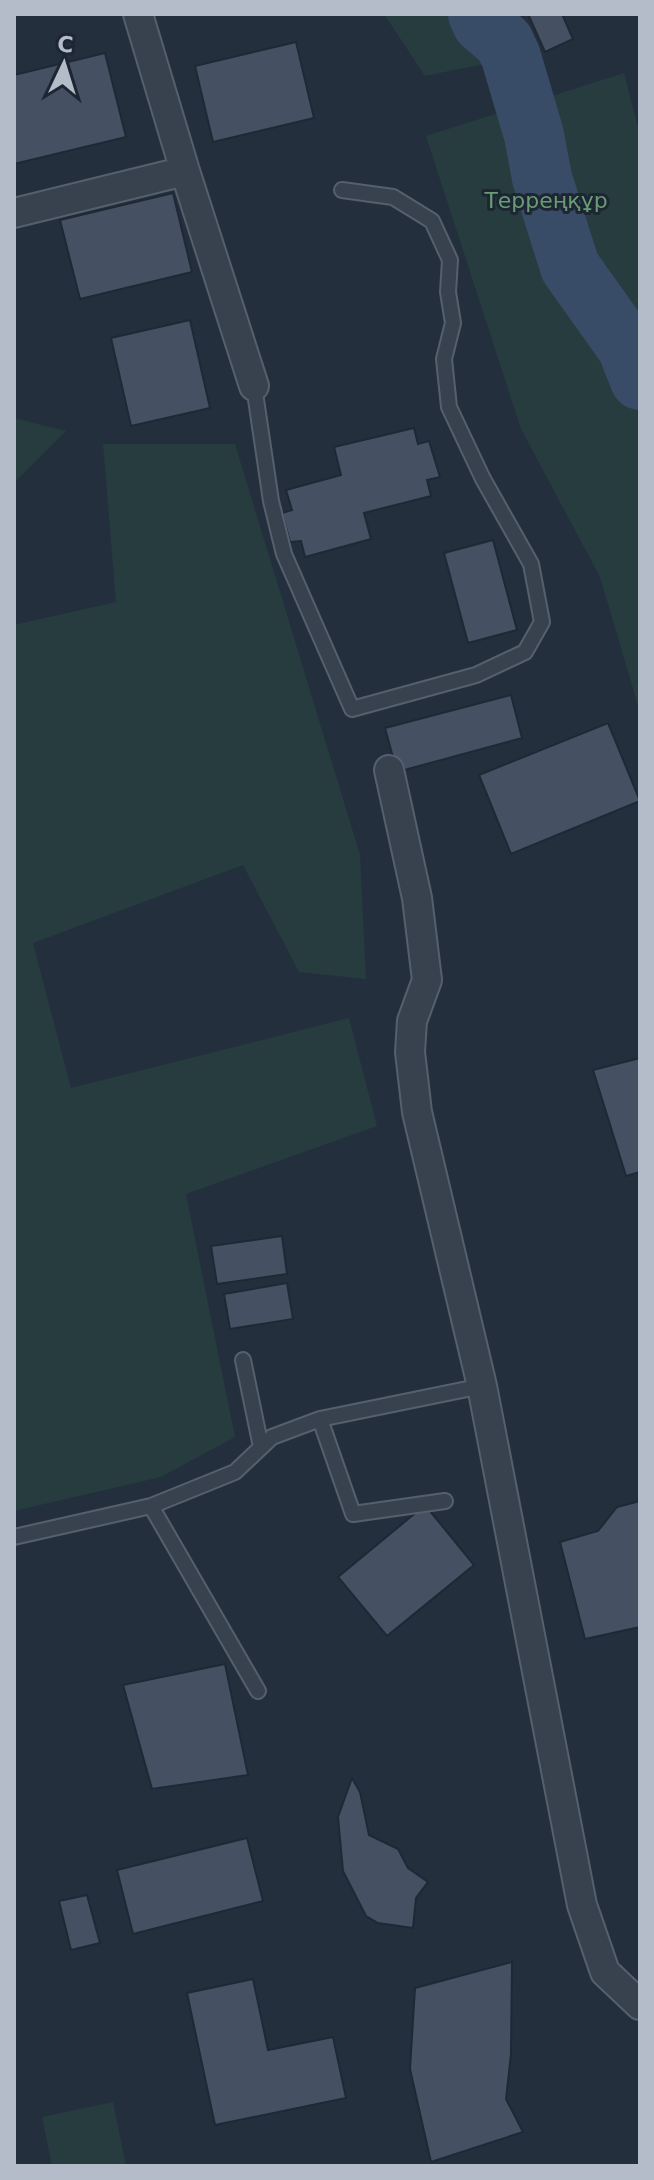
<svg xmlns="http://www.w3.org/2000/svg" width="654" height="2180" font-family="'DejaVu Sans',sans-serif">
  <style>
    .green { fill: #263c3f }
    .lines { fill: none; stroke-linecap: round; stroke-linejoin: round }
    .river { stroke: #394c67; stroke-width: 60 }
    .building { fill: #455162; stroke: #1f2835; stroke-width: 2 }
    .service-casing { stroke: #565f6c; stroke-width: 18 }
    .minor-casing { stroke: #565f6c; stroke-width: 32 }
    .service { stroke: #38414e; stroke-width: 14 }
    .minor { stroke: #38414e; stroke-width: 28 }
    .labels { text-anchor: middle; stroke-width: 6; stroke-linejoin: round; paint-order: stroke }
    .park-label { font-size: 22px; fill: #6b9a76; stroke: #1d2633 }
  </style>
  <rect width="100%" height="100%" fill="#242f3e"/>
  <path class="green" d="M384 14H515L529 55 425 76Z
    M624 73 640 135V712L600 577 521 429 426 136Z
    M14 418 66 431 14 483Z
    M103 444H235L360 855 366 979 299 972 243 865 33 943 71 1088 349 1018 377 1126 186 1194 235 1437 161 1477 14 1511V625L116 602Z
    M113 2102 126 2166H52L42 2117Z"/>
  <g class="lines">
    <path class="river" d="M478 14 482 23 504 42 511 57 534 135 542 178 570 267 627 347 640 380"/>
  </g>
  <path class="building" d="M528 14H562L573 39 545 52Z
    M296 42 314 118 213 142 195 66Z
    M105 53 126 137 14 164V75Z
    M173 193 192 272 80 299 60 220Z
    M190 320 210 408 131 426 111 338Z
    M414 428 418 444 429 441 440 477 427 480 431 496 364 513 371 539 305 557 301 541 290 542 282 513 292 510 286 490 341 475 334 447Z
    M493 540 517 630 468 643 444 553Z
    M511 695 522 738 397 772 385 728Z
    M608 723 640 801 511 854 479 775Z
    M640 1058V1172L626 1176 593 1070Z
    M282 1236 287 1274 217 1284 211 1246Z
    M287 1283 293 1319 230 1329 224 1294Z
    M640 1501V1627L585 1639 560 1542 598 1531 617 1507Z
    M425 1505 474 1565 387 1636 338 1577Z
    M225 1664 248 1775 152 1789 123 1685Z
    M352 1778 360 1792 369 1835 398 1849 408 1868 428 1882 416 1898 413 1928 378 1923 366 1916 343 1871 338 1817Z
    M247 1838 263 1901 133 1934 117 1870Z
    M87 1895 100 1943 71 1950 59 1901Z
    M512 1962 511 2054 506 2099 523 2132 431 2162 410 2069 415 1988Z
    M253 1979 268 2050 333 2037 346 2098 215 2125 187 1993Z"/>
  <g class="lines">
    <defs>
      <path id="service" d="M254 386 271 501 284 554 352 709 476 675 525 652 542 622 531 564 483 479 449 407 444 359 453 323 448 292 450 260 432 221 393 197 342 190
        M243 1360 261 1447
        M320 1419 353 1514 445 1501
        M151 1506 258 1691
        M14 1537 151 1506 235 1472 272 1437 320 1419 482 1386"/>
      <path id="minor" d="M138 14 185 171 254 386
        M14 213 185 171
        M389 770 417 898 427 980 412 1021 410 1052 417 1112 482 1386 582 1905 605 1972 640 2005"/>
    </defs>
    <use href="#service" class="service-casing"/>
    <use href="#minor" class="minor-casing"/>
    <use href="#service" class="service"/>
    <use href="#minor" class="minor"/>
  </g>
  <g class="labels">
    <g class="park-label">
      <text x="546" y="208">Терреңқұр</text>
    </g>
  </g>
  <rect width="654" height="2180" fill="none" stroke="#b4bcc9" stroke-width="32"/>
  <g transform="translate(64 64) rotate(4)" stroke="#1d2633" stroke-width="6" paint-order="stroke">
  <path d="M0-6L14 30L0 20L-14 30Z" fill="#b4bcc9"/>
  <text y="-12" font-size="22" font-weight="bold" text-anchor="middle" fill="#b4bcc9">С</text>
  </g>
</svg>
